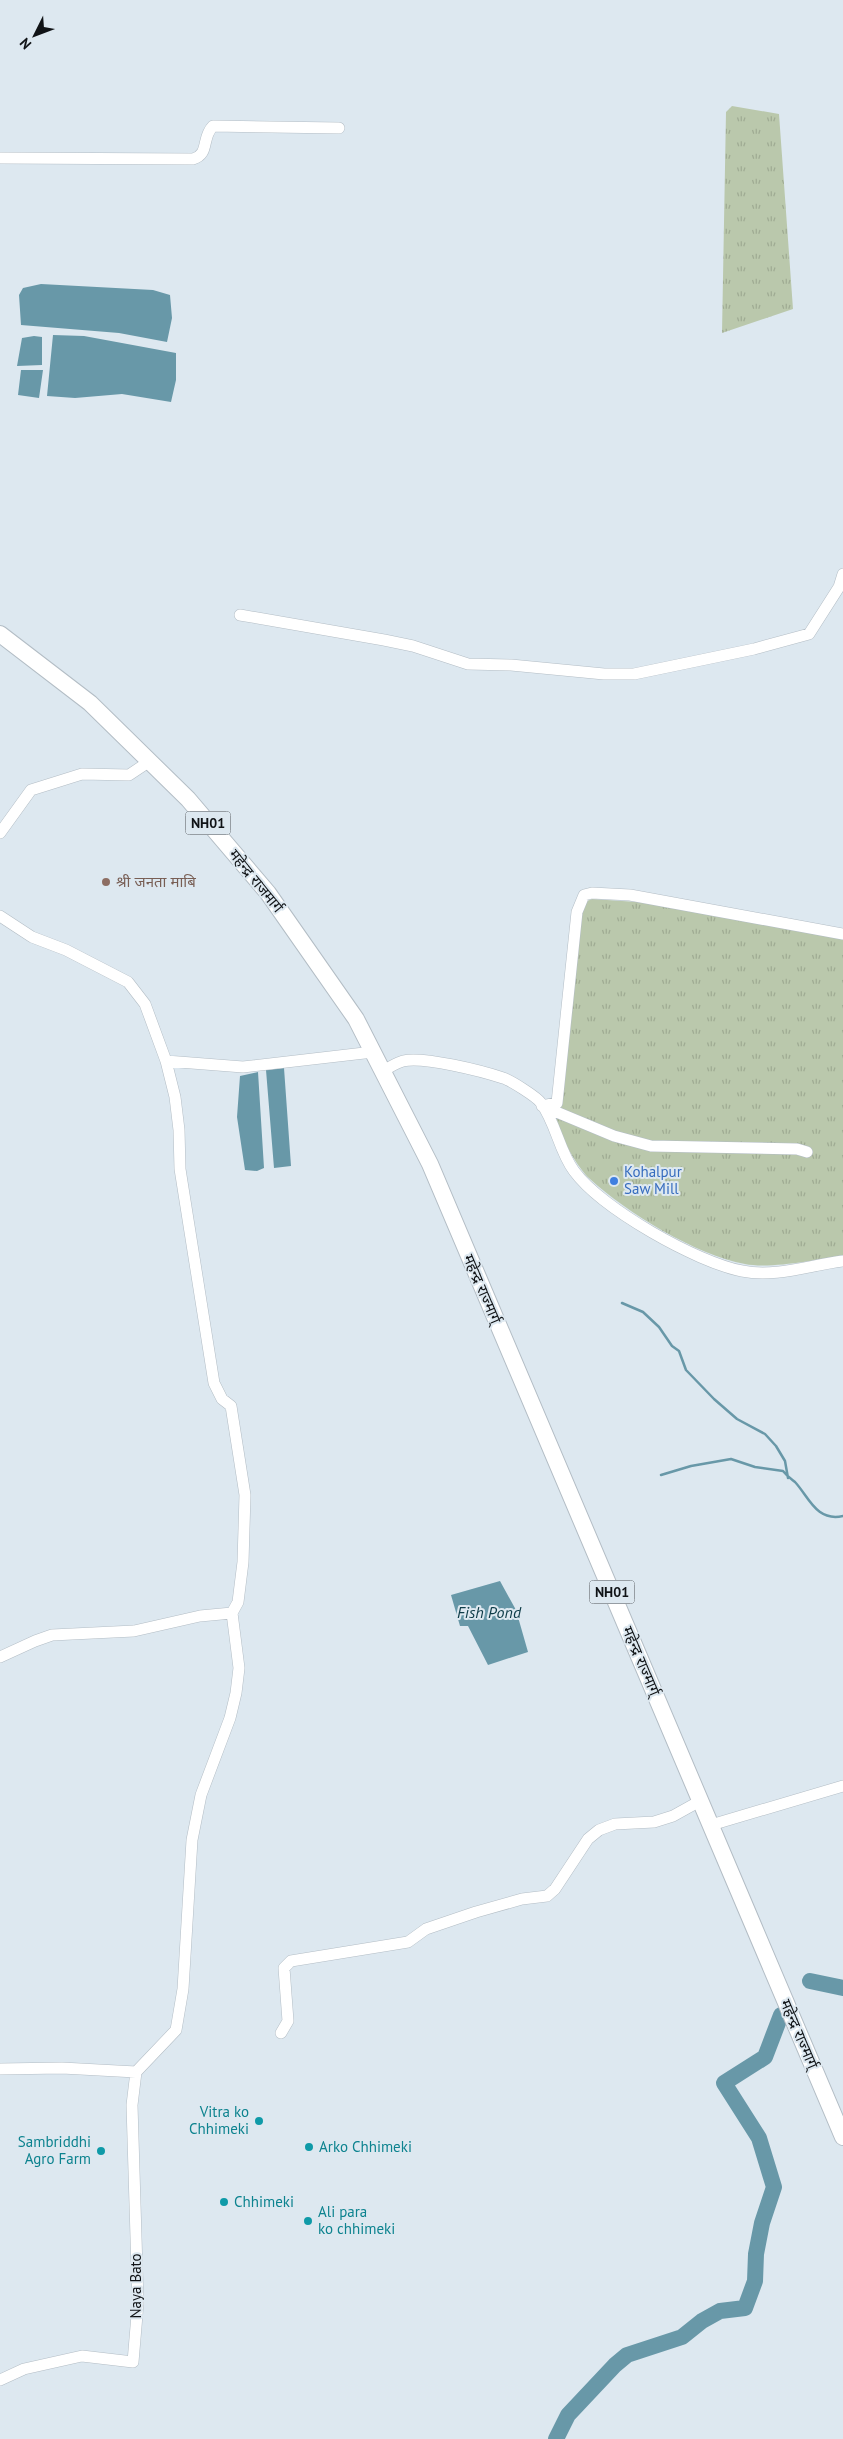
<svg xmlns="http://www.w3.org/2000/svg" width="843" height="2439" font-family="'PT Sans','Noto Sans Devanagari',sans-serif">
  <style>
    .grass { fill: url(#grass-tufts) }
    .water { fill: #6898a8 }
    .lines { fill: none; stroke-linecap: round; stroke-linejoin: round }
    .stream { stroke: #6898a8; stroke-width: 2.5 }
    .river { stroke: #6898a8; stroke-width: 16 }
    .minor-casing { stroke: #b3bdc5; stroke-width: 12 }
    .highway-casing { stroke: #b3bdc5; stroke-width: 18 }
    .minor { stroke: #fff; stroke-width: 11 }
    .highway { stroke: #fff; stroke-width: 16 }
    .education-dot { fill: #8d6e63; stroke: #dde8f0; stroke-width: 2 }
    .shop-dot { fill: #3f7fe0; stroke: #dde8f0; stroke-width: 2 }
    .culture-dot { fill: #0f9aa8; stroke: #dde8f0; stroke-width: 2 }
    .labels { text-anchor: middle; stroke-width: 4; stroke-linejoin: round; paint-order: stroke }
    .shield { fill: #dde8f0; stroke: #4e5357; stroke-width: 1 }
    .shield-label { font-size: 14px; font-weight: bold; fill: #101316 }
    .street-label { font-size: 15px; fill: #101316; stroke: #dde8f0 }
    .education-label { font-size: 15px; fill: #785e54; stroke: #dde8f0; text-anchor: start }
    .shop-label { font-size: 15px; fill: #366cbe; stroke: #dde8f0; text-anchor: start }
    .culture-label { font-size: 15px; fill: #0d838f; stroke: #dde8f0; text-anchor: start }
    .water-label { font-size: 16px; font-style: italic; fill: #0e3c48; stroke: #dde8f0 }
  </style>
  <defs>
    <pattern id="grass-tufts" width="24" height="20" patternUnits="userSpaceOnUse" patternTransform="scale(1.25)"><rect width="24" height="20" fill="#bac8ac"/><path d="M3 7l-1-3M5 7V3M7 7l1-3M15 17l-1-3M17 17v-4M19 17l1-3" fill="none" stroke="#9fab93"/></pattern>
  </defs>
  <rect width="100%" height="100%" fill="#dde8f0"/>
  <path class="grass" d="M732 106 779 114 793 309 722 333 726 112Z
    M592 899 652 903 843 938V1255C818 1260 769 1269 745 1264 696 1255 627 1213 590 1179 579 1170 559 1135 557 1121 556 1115 559 1107 561 1102L579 916 585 902Z"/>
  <path class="water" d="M41 284 153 290 170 295 172 318 167 342 119 333 21 325 19 295 23 288Z
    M53 335 84 336 176 353V380L171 402 122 394 75 398 47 396Z
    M34 336 42 337V365L17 366 22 338Z
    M21 370H43L39 398 18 395Z
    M284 1068 291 1166 274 1168 266 1070Z
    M258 1072 264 1168 257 1171 245 1170 237 1117 240 1076Z
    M500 1581 516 1610 528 1652 488 1665 468 1626H460L451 1595Z"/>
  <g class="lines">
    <path class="stream" d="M622 1303 643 1312 659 1327 672 1346 679 1351 686 1370 714 1399 737 1419 765 1434 776 1446 785 1461 788 1478
      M661 1475 691 1466 731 1459 755 1467 783 1471C787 1476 790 1478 795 1482 809 1497 816 1522 843 1516"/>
    <path class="river" d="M810 1981 843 1988
      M556 2439 568 2415 615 2365 627 2355 682 2337 702 2321 720 2311 745 2308 755 2281 756 2254 762 2223 774 2187 759 2138 724 2083 765 2057 781 2015"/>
    <defs>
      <path id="minor" d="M0 158 193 159C210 154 201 138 213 126L339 128
        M240 615 384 640 413 646 468 664 511 665 604 674H634L754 649 809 634 839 587 843 574
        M0 833 31 790 82 774 129 775 150 761
        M0 916 32 937 66 950 128 982 145 1004 166 1061 243 1067 373 1052
        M382 1071C389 1068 396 1063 403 1061 423 1056 482 1071 503 1078 510 1080 537 1097 541 1103 556 1123 559 1151 574 1171 602 1209 696 1262 742 1271 775 1278 810 1265 843 1261
        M542 1106 557 1103 577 912 584 895 592 893 630 895 843 934
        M542 1106 614 1136 651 1146 797 1149 807 1152
        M0 1657 35 1641 52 1635 134 1631 200 1616 232 1613
        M711 1825 843 1786
        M281 2033 288 2021 284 1968 291 1961 408 1942 426 1929 476 1912 522 1899 547 1896 555 1889 588 1839 599 1830 615 1824 654 1822 673 1816 700 1801
        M0 2069 62 2068 136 2072 176 2030 183 1989 192 1840 201 1795 230 1718 236 1693 239 1668 232 1613 238 1602 243 1562 245 1495 231 1406 222 1399 214 1383 180 1169 179 1130 175 1097 166 1061
        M0 2380 24 2369 82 2356 133 2362 138 2303 132 2105 136 2072"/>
      <path id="highway" d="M0 634 90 703 188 799 268 893 356 1019 430 1164 843 2137"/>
    </defs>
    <use href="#minor" class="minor-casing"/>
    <use href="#highway" class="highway-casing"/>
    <use href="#minor" class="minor"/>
    <use href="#highway" class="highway"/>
  </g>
  <circle class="education-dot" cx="106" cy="882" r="5"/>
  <circle class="shop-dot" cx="614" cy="1181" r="5"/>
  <g class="culture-dot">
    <circle cx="259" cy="2121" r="5"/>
    <circle cx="309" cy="2147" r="5"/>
    <circle cx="101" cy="2151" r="5"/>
    <circle cx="224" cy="2202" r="5"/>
    <circle cx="308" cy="2221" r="5"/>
  </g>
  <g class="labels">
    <g class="shield">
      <rect x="185.5" y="811.5" width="45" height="23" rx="4"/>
      <rect x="589.5" y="1580.5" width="45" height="23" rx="4"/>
    </g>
    <g class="shield-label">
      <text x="208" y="828">NH01</text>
      <text x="612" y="1597">NH01</text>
    </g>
    <g class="street-label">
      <text transform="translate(256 881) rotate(51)" y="5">महेन्द्र राजमार्ग</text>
      <text transform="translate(482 1289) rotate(67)" y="5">महेन्द्र राज्मार्ग्</text>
      <text transform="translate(641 1661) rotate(67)" y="5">महेन्द्र राज्मार्ग्</text>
      <text transform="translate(799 2034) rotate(67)" y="5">महेन्द्र राज्मार्ग्</text>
      <text transform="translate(136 2286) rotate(-90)" y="5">Naya Bato</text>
    </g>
    <g class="education-label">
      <text x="116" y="887">श्री जनता माबि</text>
    </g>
    <g class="shop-label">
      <text x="624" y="1177">Kohalpur<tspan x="624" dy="17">Saw Mill</tspan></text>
    </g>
    <g class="culture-label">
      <text x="249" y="2117" text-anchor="end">Vitra ko<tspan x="249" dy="17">Chhimeki</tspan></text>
      <text x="91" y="2147" text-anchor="end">Sambriddhi<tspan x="91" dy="17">Agro Farm</tspan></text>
      <text x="319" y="2152">Arko Chhimeki</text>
      <text x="234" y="2207">Chhimeki</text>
      <text x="318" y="2217">Ali para<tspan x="318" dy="17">ko chhimeki</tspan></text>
    </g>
    <g class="water-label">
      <text x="489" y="1618">Fish Pond</text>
    </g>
  </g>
  <g transform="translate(35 35) rotate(228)" stroke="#dde8f0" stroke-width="4" paint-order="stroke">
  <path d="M0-4L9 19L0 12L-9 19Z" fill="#101316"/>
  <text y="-8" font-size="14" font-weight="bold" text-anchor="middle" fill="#101316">N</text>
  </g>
</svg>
